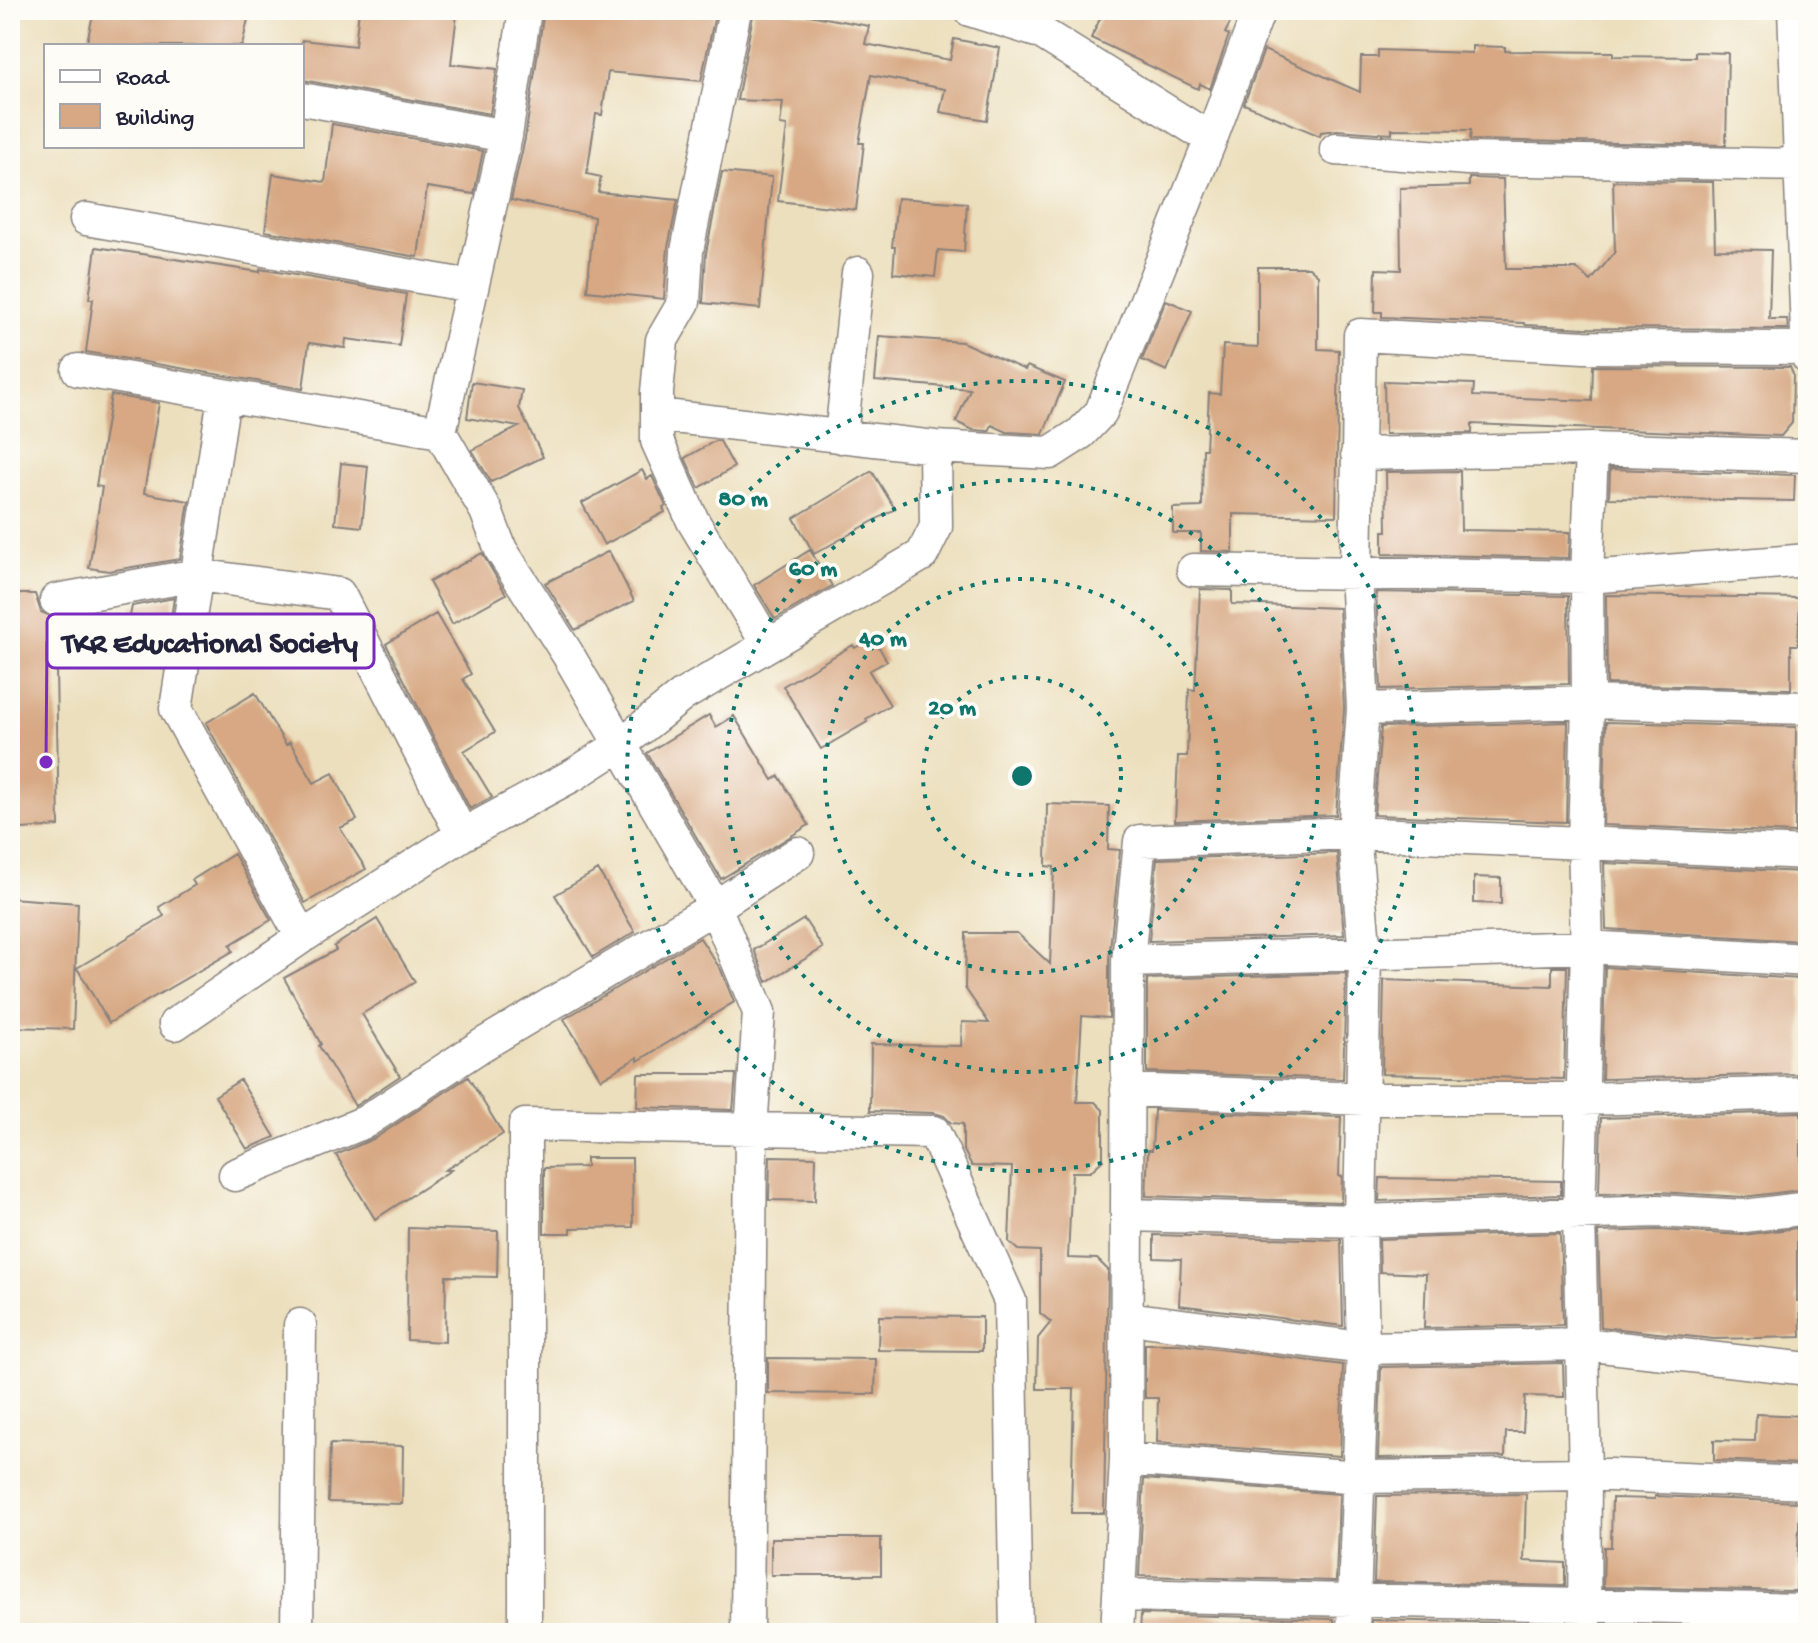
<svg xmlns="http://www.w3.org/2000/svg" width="1818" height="1643" font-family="'Gochi Hand',sans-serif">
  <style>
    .building { fill: #d7a883 }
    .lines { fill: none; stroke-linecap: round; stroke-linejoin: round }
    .minor-casing { stroke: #87807c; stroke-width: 35 }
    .minor { stroke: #fff; stroke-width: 32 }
    .ring { fill: none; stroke: #0f766e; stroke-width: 4; stroke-dasharray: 4 8 }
    .centre { fill: #0f766e; stroke: #fdfcf7; stroke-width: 4 }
    .ring-label { font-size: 24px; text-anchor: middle; font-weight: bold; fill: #0f766e; stroke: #fdfcf7; stroke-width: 7; stroke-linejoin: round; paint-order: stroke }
    .leader { fill: none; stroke: #7b2cbf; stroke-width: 3 }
    .callout-dot { fill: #7b2cbf; stroke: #fdfcf7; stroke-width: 3 }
    .callout { fill: #fdfcf7; stroke: #7b2cbf; stroke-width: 3 }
    .callout-label { font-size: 30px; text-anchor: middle; font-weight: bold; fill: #22223b }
  </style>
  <rect width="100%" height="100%" fill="#fdfcf7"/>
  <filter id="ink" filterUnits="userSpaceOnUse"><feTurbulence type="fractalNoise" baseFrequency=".0125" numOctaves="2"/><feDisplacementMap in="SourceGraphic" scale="16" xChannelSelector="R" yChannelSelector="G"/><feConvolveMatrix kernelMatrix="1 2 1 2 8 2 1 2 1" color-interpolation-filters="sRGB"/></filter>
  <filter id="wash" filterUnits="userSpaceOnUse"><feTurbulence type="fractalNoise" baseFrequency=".006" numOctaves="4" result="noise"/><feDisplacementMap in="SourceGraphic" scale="32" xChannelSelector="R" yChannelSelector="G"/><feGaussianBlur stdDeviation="1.8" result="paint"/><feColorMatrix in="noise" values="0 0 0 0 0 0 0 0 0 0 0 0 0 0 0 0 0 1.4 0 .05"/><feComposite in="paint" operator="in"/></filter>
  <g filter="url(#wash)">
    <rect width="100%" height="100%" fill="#ecdfbd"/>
    <g id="blocks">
      <path class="building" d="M94 10H250L242 46H104L87 42Z
        M359 10H420L457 14 451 64 497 69 490 114 302 80V40L355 46Z
        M544 10H716L701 81 608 72 602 115 596 114 587 174 601 177 598 192 678 200 668 247 664 299 587 291 594 217 511 200 525 139Z
        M754 10H782L869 26 865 44 950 60 954 39 1000 48 987 120 940 112 945 89 871 75 859 143H864L856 210 778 201 787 126 780 125 783 102 737 100Z
        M1104 10H1237L1225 33 1229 35 1210 89 1200 84 1198 89 1091 38Z
        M1472 46 1505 47V51L1613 52V56L1695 57V52L1728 53 1726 145 1470 140 1471 130 1392 129V134L1337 130 1321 132 1320 136 1244 104 1264 50 1360 92 1361 57H1378V50L1472 53Z
        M332 124 483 151 474 194 427 187 418 257 265 231 273 174 325 182Z
        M722 172 772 177 760 309 703 303 706 253Z
        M1469 178 1503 179 1506 269H1577L1591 281 1615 252 1613 181 1713 182 1715 249 1771 250 1769 319H1787L1788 329 1585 328 1526 325 1524 323 1382 317V312H1375L1376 269 1401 270 1400 188 1469 186Z
        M897 198 967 203 964 252 938 250 935 277 893 273 895 247H892Z
        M96 247 260 272V269L406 294 399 346 346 339 345 348 309 343 303 389 86 352 93 299H89Z
        M1258 267H1309L1318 275V349L1339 350 1336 516 1233 514V552L1201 551V533H1173V508L1202 507 1203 449H1206L1209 393 1220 394 1223 345 1258 347Z
        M1166 300 1192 311 1167 371 1142 360Z
        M879 336 962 342 1025 370 1027 366 1065 382 1043 434 1007 432 992 425 989 431 973 430 956 422 970 389 875 381Z
        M1593 366 1790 367 1793 374 1792 423 1781 436 1472 424V433L1385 434 1384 381 1474 384 1473 396 1592 401Z
        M472 382 522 390 519 408 543 457 491 482 472 450 519 427 467 418Z
        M111 395 159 403 144 493 189 501 180 559 109 571 89 568 102 487 96 486Z
        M715 441H720L734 467 699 488 685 458Z
        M341 463 368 466 362 527 335 524Z
        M1610 469 1795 475 1794 501 1609 498Z
        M642 470 647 479 652 476 666 506 663 508 665 512 604 545 582 503Z
        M872 471 895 509 814 554 794 518Z
        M1460 471 1461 530 1570 532 1569 558 1383 554V531H1387L1386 472Z
        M810 550 832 586 775 619 754 585Z
        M609 551 634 601 575 630 545 583Z
        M482 553 506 594 452 624 429 582Z
        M1200 589 1232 590V604L1339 608 1344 709 1336 815 1175 821 1178 756H1187L1189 689 1195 690Z
        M1376 592 1568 596 1569 684 1381 689Z
        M10 594H35L41 612 55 618 59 826 10 830Z
        M1606 595 1800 598 1798 645H1791V689L1607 684Z
        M174 598 163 669 121 660 132 606Z
        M436 614 471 674 463 679 495 732 464 751 492 797 470 809 386 644Z
        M873 637 887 661 869 671 890 705 866 719 867 722 821 749 783 686 853 645 855 648Z
        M255 693 286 745 290 742 314 783 333 773 357 820 340 828 366 869 305 903 206 723Z
        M709 715 716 727 734 716 773 780 779 776 809 825 721 879 647 753Z
        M1568 722 1566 822 1374 815 1381 727Z
        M1606 722 1796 727 1795 833 1603 825Z
        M1047 804 1109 806 1108 849 1120 850 1109 959V1018L1082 1016 1077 1102H1095L1103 1110V1160L1090 1172H1072L1068 1258 1097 1259 1108 1270 1104 1513H1071L1074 1389H1037L1038 1338 1051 1322 1040 1313V1251L1018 1250 1009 1242 1012 1167 972 1166 963 1149V1124L951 1123 944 1116 934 1113 870 1111 871 1044 961 1046 962 1022 989 1023 965 988 966 933H1017L1050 964 1054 867 1046 866Z
        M1337 853 1344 935 1149 941 1157 859Z
        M234 854 271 920 230 945 233 951 109 1023 77 968 164 916 159 907 195 885 192 880Z
        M1604 863 1804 872 1803 941 1606 929Z
        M598 870 635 932 593 957 555 895Z
        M1474 877 1501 878V904L1474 903Z
        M10 898 78 903 73 1029 10 1027Z
        M377 919 415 982 362 1014 400 1076 355 1106 319 1046 321 1044 284 978 336 950 334 946Z
        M804 919 823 948 767 982 754 950Z
        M700 938 721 970 734 1002 638 1061V1057L601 1079 564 1019Z
        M1552 967H1567L1564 1079 1382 1074 1384 980 1552 986Z
        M1605 967 1801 979 1802 1074 1602 1079Z
        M1346 973 1343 1079 1147 1072V979Z
        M638 1074H736L733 1110 637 1107Z
        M468 1077 503 1134 445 1170H451L375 1219 336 1155 375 1138Z
        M240 1080 275 1137 247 1149 215 1096Z
        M1154 1110 1341 1117 1339 1176 1342 1177 1341 1202 1146 1196 1148 1150H1152Z
        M1801 1112V1190L1743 1197 1659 1192 1599 1194 1601 1118Z
        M770 1156 816 1157 815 1201 769 1200Z
        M586 1158H632L633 1227 571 1228V1233H544V1168L586 1167Z
        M1380 1178 1561 1181V1195L1379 1201Z
        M408 1228 498 1231 497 1277 446 1276 445 1342 407 1340Z
        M1797 1228V1301H1800L1801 1337 1714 1339 1601 1327 1598 1232 1658 1230 1743 1235Z
        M1560 1233 1563 1325 1424 1328 1426 1274 1380 1272 1379 1239Z
        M1154 1235 1341 1240 1343 1326 1179 1305 1181 1259 1154 1258Z
        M879 1316 982 1317V1351L878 1350Z
        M1145 1344H1178L1343 1365 1340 1456 1157 1442 1158 1398H1145Z
        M768 1358 876 1359 875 1394 768 1393Z
        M1563 1363 1564 1397 1525 1396 1523 1432H1506L1505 1456 1378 1458 1381 1367Z
        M1756 1414 1805 1416 1803 1464 1714 1460V1440L1755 1441Z
        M330 1444 403 1446 402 1504 328 1502Z
        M1144 1479 1339 1494 1336 1581 1139 1576Z
        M1526 1494 1524 1561 1565 1563V1586L1374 1582 1377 1496Z
        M1655 1496 1800 1502 1796 1591 1603 1587 1604 1547H1611L1612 1498 1655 1499Z
        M771 1538H881V1575H771Z
        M1141 1614 1334 1619V1633H1140Z
        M1372 1620 1565 1624V1633H1372Z
        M1603 1625 1795 1629V1633H1603Z"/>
    </g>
  </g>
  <g filter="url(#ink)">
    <use href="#blocks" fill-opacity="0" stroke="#87807c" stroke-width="2"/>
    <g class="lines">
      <defs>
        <path id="minor" d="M525 10 506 136 440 432 486 511 501 550 567 653 715 907 759 1012 751 1130 747 1633
          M735 10 687 251 684 302 662 340 657 392V441L693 521 768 645
          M970 10 1040 32 1211 139
          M1794 10 1808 358
          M302 99 506 136
          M1336 149 1467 159 1808 165
          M86 219 471 286
          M78 370 440 432
          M224 397 176 709 302 937
          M657 415 935 447 1050 453 1081 433 1101 412 1211 139 1259 10
          M841 437 858 273
          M1357 454 1592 449 1808 456
          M1193 570 1587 577 1808 560
          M56 600 197 575 339 594 462 835
          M1363 709 1588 702 1808 708
          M1128 961 1587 947 1808 960
          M175 1024 302 937 462 835 575 774 620 745 683 695 922 555 936 527 935 447
          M1127 1090 1364 1099H1582L1808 1093
          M235 1175 365 1122 482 1045 715 907 798 853
          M1127 1215 1360 1221 1658 1211 1744 1216 1808 1208
          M1127 1318 1363 1348 1583 1344 1808 1369
          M1126 1459 1360 1477 1585 1474 1808 1483
          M1119 1595 1808 1610
          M297 1633 300 1325
          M525 1633V1125L934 1132 1010 1301 1016 1633
          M1117 1633 1126 1459 1128 961 1140 841 1354 833 1808 853
          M1353 1633 1363 1348 1360 1221 1365 955 1354 833 1363 709 1356 573 1360 335 1584 347 1806 348
          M1584 1633 1585 1474 1579 1214 1587 947 1584 841 1588 702 1587 577 1592 449"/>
      </defs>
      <use href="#minor" class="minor-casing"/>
      <use href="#minor" class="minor"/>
    </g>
  </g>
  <g class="ring">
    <circle cx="1022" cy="776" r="99"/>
    <circle cx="1022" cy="776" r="197"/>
    <circle cx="1022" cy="776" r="296"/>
    <circle cx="1022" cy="776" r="395"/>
  </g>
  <circle cx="1022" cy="776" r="12" class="centre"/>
  <g class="ring-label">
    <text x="743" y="505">80 m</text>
    <text x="813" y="575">60 m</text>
    <text x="883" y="645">40 m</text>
    <text x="952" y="714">20 m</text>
  </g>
  <path class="leader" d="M46 762L47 641"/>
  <circle class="callout-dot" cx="46" cy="762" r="8"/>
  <rect class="callout" x="47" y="614" width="327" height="54" rx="8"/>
  <g class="callout-label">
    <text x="210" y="652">TKR Educational Society</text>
  </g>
  <rect width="1818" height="1643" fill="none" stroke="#fdfcf7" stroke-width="40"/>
  <rect x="44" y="44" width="260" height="104" fill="#fdfcf7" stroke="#a5a5ac" stroke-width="2"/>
  <rect x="60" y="70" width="40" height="12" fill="#ffffff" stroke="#a5a5ac" stroke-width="2"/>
  <text x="116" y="84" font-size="24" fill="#22223b">Road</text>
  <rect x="60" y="104" width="40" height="24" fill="#d7a883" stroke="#a5a5ac" stroke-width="2"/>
  <text x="116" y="124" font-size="24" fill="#22223b">Building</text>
</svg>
